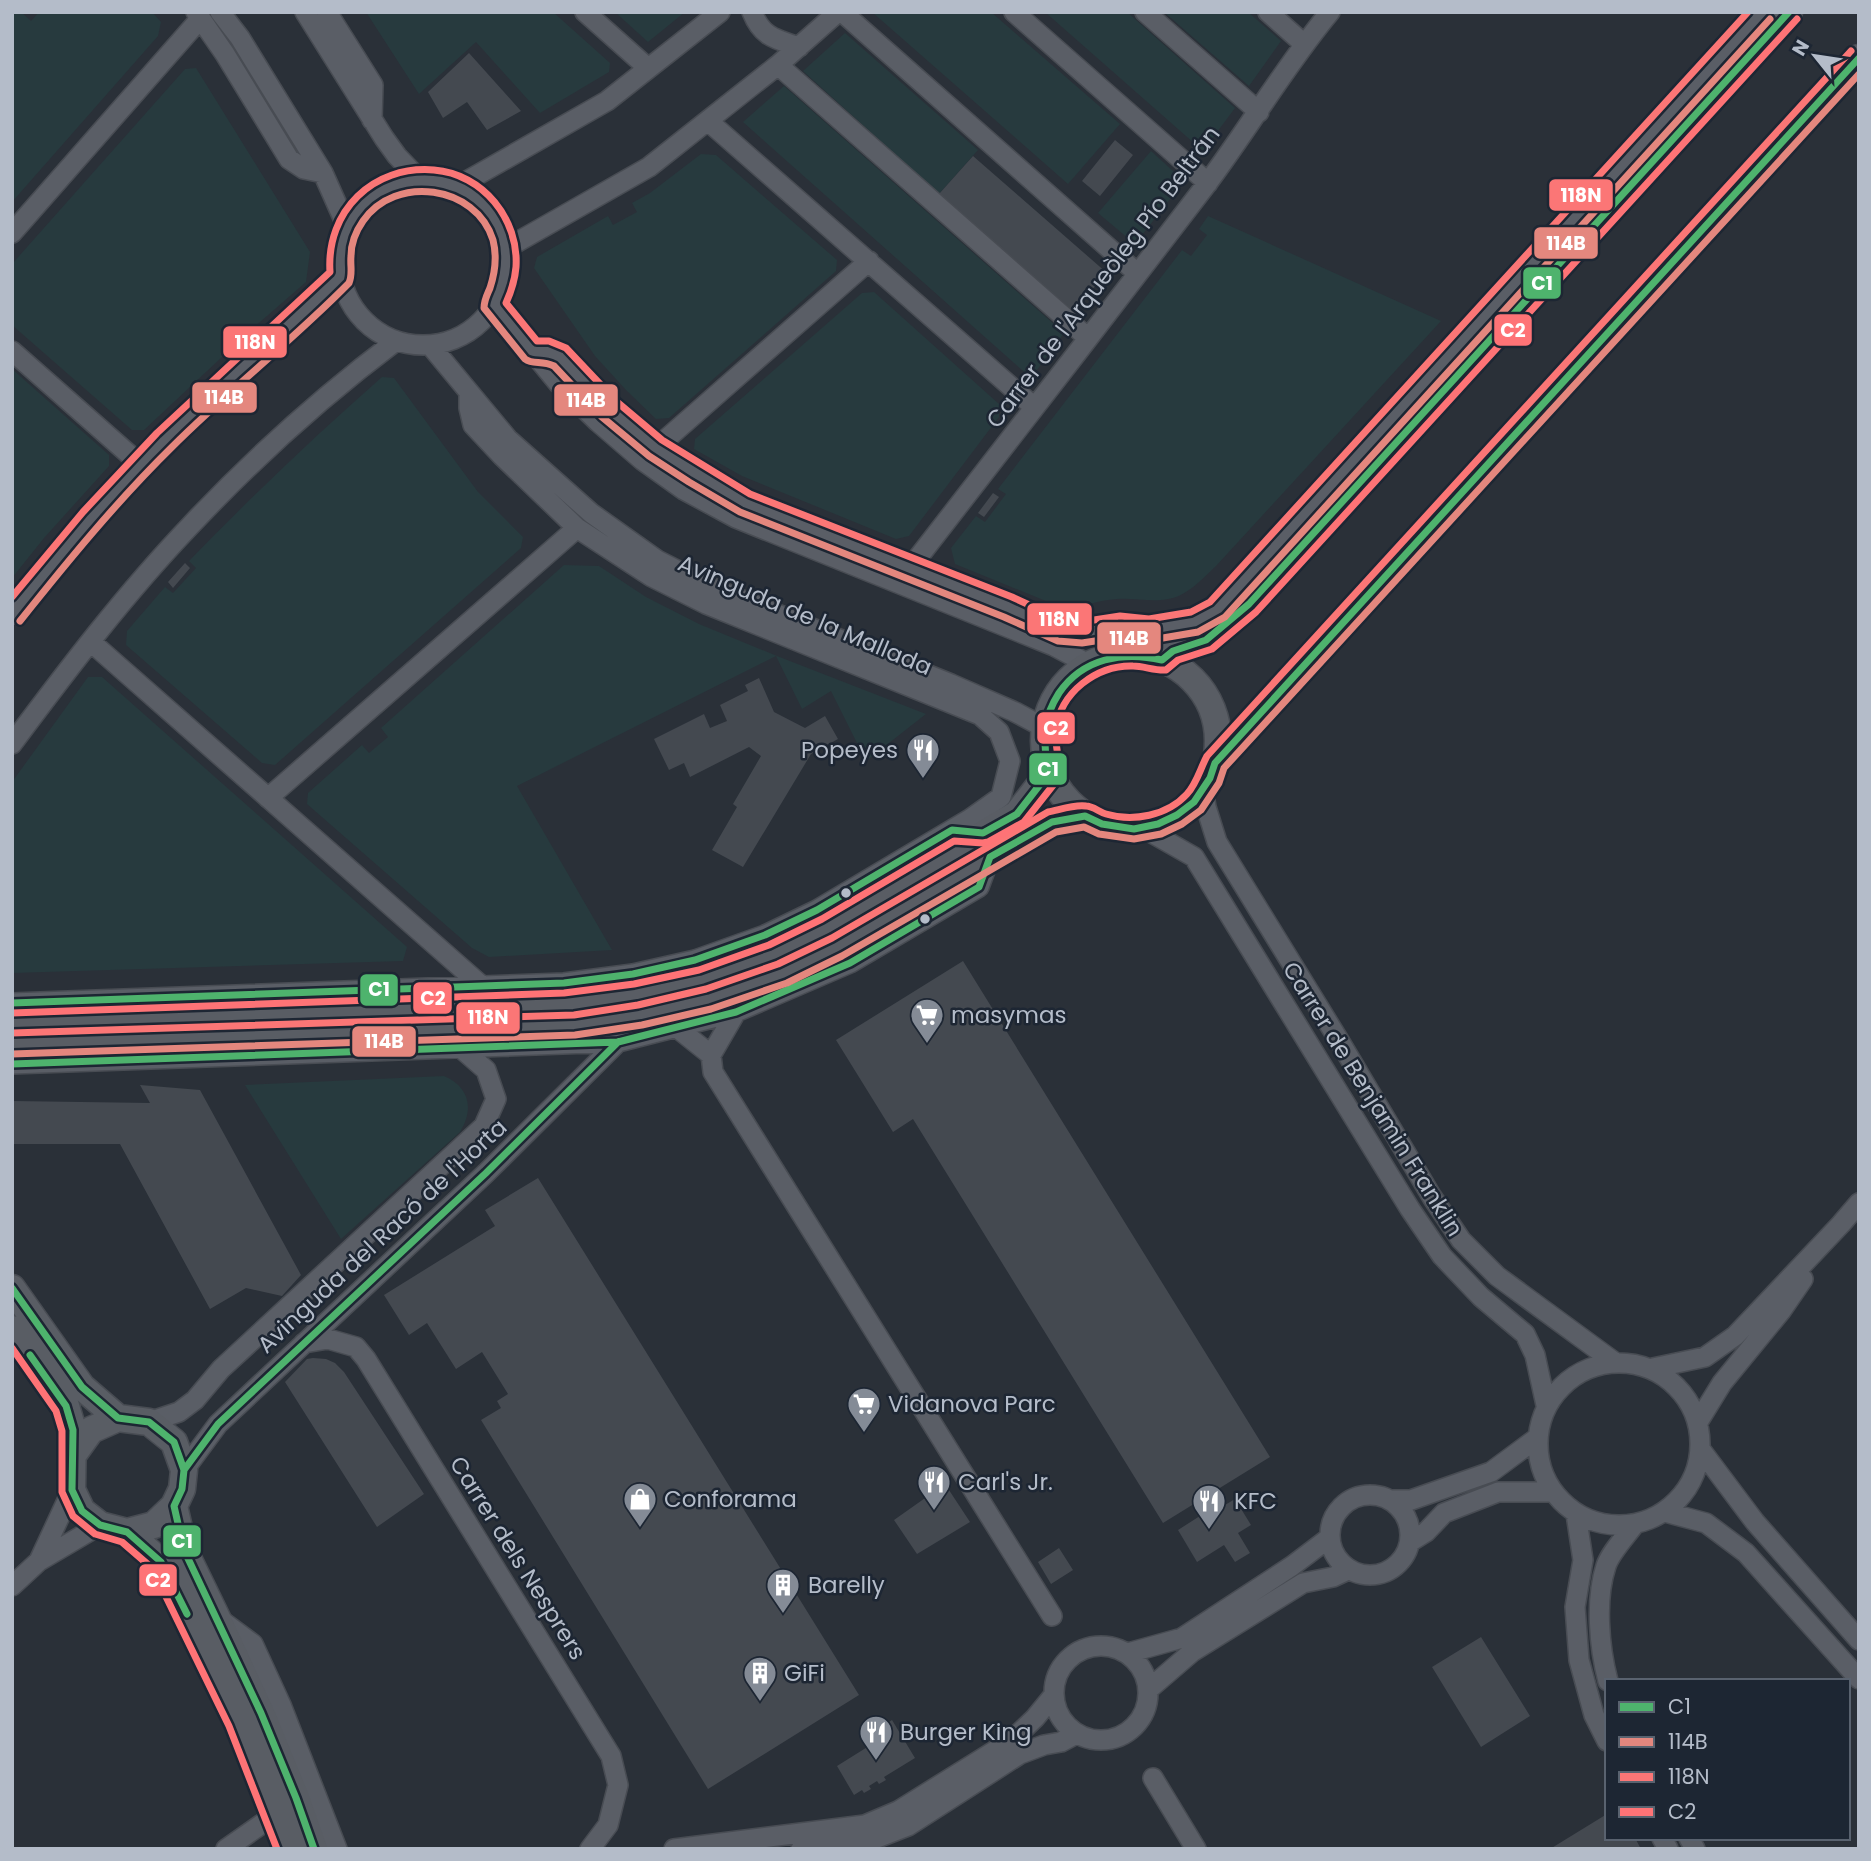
<svg xmlns="http://www.w3.org/2000/svg" width="1871" height="1861" font-family="Poppins,sans-serif">
  <style>
    .green { fill: #273a3e }
    .building { fill: #444950 }
    .lines { fill: none; stroke-linecap: round; stroke-linejoin: round }
    .street-casing { stroke: #484c53; stroke-width: 22 }
    .secondary-casing { stroke: #484c53; stroke-width: 29 }
    .street { stroke: #5a5e66; stroke-width: 19 }
    .secondary { stroke: #595d64; stroke-width: 26 }
    .bus-1-casing { stroke: #1d2633; stroke-width: 12 }
    .bus-2-casing { stroke: #1d2633; stroke-width: 12 }
    .bus-3-casing { stroke: #1d2633; stroke-width: 12 }
    .bus-4-casing { stroke: #1d2633; stroke-width: 12 }
    .bus-1 { stroke: #4eb36d; stroke-width: 7 }
    .bus-2 { stroke: #e4877e; stroke-width: 7 }
    .bus-3 { stroke: #fb7676; stroke-width: 7 }
    .bus-4 { stroke: #fe7376; stroke-width: 7 }
    .bus-dot { fill: #b4bcc9; stroke: #1d2633; stroke-width: 2.5 }
    .labels { text-anchor: middle; stroke-width: 5; stroke-linejoin: round; paint-order: stroke }
    .street-label { font-size: 23px; fill: #b4bcc9; stroke: #1d2633 }
    .poi-label { font-size: 23px; fill: #b4bcc9; stroke: #1d2633; text-anchor: start }
    .line-badge { stroke: #1d2633; stroke-width: 2.5 }
    .badge-label { font-size: 19px; text-anchor: middle; font-weight: bold; fill: #fff }
  </style>
  <rect width="100%" height="100%" fill="#2a3038"/>
  <path class="green" d="M12 12H21L31 21 39 12H152L161 22 158 36 12 202Z
    M366 12H553L610 63 609 72 540 113 476 42 419 94Z
    M615 12H685L648 42Z
    M872 12H991L1120 124 1068 184Z
    M1045 12H1127L1235 108 1203 151Z
    M1164 12H1248L1281 41 1249 86Z
    M845 33 978 150 939 194 803 71Z
    M196 68 310 252 306 282 253 328 144 430H132L12 325V264L185 69Z
    M784 86 1064 333 1031 378 743 122Z
    M1151 151 1184 181 1135 244 1098 213Z
    M701 154 716 155 837 260 836 271 669 418 656 419 626 390 595 356 534 268 537 257 608 216 613 225 637 212 632 203 650 193Z
    M1208 216 1441 321 1216 566C1200 581 1185 599 1161 600 1146 601 1132 598 1117 599 1098 600 1081 608 1063 608L955 564 951 548 976 516 985 522 1006 494 998 489 1182 250 1191 256 1207 235 1199 229Z
    M874 292 999 404V417L909 536 896 539 742 476 694 449 695 439 862 293Z
    M12 369 109 455V466L44 538 12 578Z
    M382 377 394 378 478 492 523 537 521 548 275 765 262 763 126 645 127 631 165 587 173 593 196 568 189 561C251 497 315 436 382 377Z
    M564 565 599 566 646 597 699 624 777 656 926 714 866 761 831 691 802 709 776 656 517 786 612 950 489 957 472 948 307 804 308 793 362 745 369 753 388 737 381 728Z
    M88 677H102L407 947 403 961 12 973V782Z
    M444 1076C470 1087 474 1110 460 1132L341 1239 245 1085Z"/>
  <path class="building" d="M469 53 521 111 487 130 467 102 443 118 428 92Z
    M1115 140 1133 155 1100 196 1082 181Z
    M973 156 1107 273 1073 311 939 194Z
    M993 493 999 497 984 517 978 513Z
    M185 563 190 568 173 588 168 582Z
    M759 678 774 712 805 728 825 716 838 739 811 754 743 867 712 850 737 807 733 804 761 756 749 747 690 777 684 763 669 770 654 739 704 714 710 728 727 721 720 705 748 691 745 685Z
    M963 961 1270 1457 1163 1523 913 1119 893 1132 836 1040Z
    M140 1085 200 1090 301 1275 282 1296 246 1288 210 1309 120 1144H12V1101L150 1103Z
    M538 1178 859 1695 708 1789 481 1420 501 1408 497 1401 508 1394 482 1352 456 1369 427 1323 409 1335 384 1295 495 1226 485 1210Z
    M313 1358 326 1359 335 1363 344 1372 424 1494 377 1527 285 1382 307 1359Z
    M945 1484 970 1522 917 1554 894 1520Z
    M1235 1499 1251 1525 1238 1533 1250 1553 1235 1562 1224 1545 1197 1562 1178 1530 1203 1514 1205 1517Z
    M1059 1548 1073 1570 1051 1584 1038 1562Z
    M1481 1637 1530 1716 1481 1747 1432 1667Z
    M892 1720 915 1758 884 1777 886 1780 879 1784 877 1781 869 1786 871 1789 864 1793 862 1790 854 1795 837 1766 885 1736 880 1728Z
    M1607 1814V1838H1635L1641 1849H1550Z"/>
  <g class="lines">
    <defs>
      <path id="street" d="M196 12 225 54 289 159 304 169 323 173
        M220 12 240 38 323 173 347 227
        M305 12 384 138 397 156 419 179
        M327 12 373 85 372 120
        M585 12 648 68
        M752 12C762 37 775 39 799 47
        M842 12 1137 273
        M1014 12 1208 183
        M1145 12 1259 112
        M1268 12 1304 44
        M778 65 1088 338
        M708 121 1034 407
        M340 262a83 83 0 1 1 166 0a83 83 0 1 1-166 0Z
        M458 186 607 101 720 12
        M12 233 200 19
        M505 249 649 167 778 65 838 12
        M494 305 558 383 598 422 642 460 684 490 736 518 1054 646 1090 665
        M430 345 508 439 591 513 657 560 710 587 951 684 1015 712 1045 728
        M12 351 140 464
        M532 352 547 351 560 357 610 410 656 448 694 473 745 503 1008 607 1061 631 1081 633 1121 626 1149 630 1195 622 1217 610 1762 12
        M656 448 869 261
        M910 568C1009 441 1108 313 1206 185 1249 128 1285 66 1330 12
        M12 614C53 563 95 512 140 465 203 397 277 342 341 276
        M91 642 483 987
        M12 744C68 669 125 594 190 526 252 460 324 395 396 341
        M1203 790 1206 807 1217 842 1340 1042 1432 1197 1461 1240 1497 1276 1613 1361
        M268 798 577 528
        M1143 828 1194 857 1410 1209 1442 1256 1481 1297 1525 1334 1535 1355 1546 1405
        M12 1003 564 983 633 974 695 960 765 935 817 910 970 819 1001 797 1010 761 999 732 980 715 706 604 652 577 577 528 502 456 473 425 469 408V392
        M736 1012 711 1055 713 1072 1052 1616
        M676 1027 711 1055
        M12 1064 618 1042 736 1012 850 963 979 887 990 857
        M304 1343 328 1339 356 1347 366 1359 611 1756 618 1785 608 1825 590 1849
        M1538 1444a81 81 0 1 1 162 0a81 81 0 1 1-162 0Z
        M1653 1368 1705 1357 1735 1336 1841 1224 1859 1203
        M149 1422 179 1412 195 1400 221 1369 484 1126 496 1099 486 1070 462 1049
        M1698 1422 1722 1383 1781 1311 1803 1279
        M1701 1450 1755 1522 1859 1640
        M184 1470 218 1424 486 1173 618 1042
        M1330 1535a40 40 0 1 1 80 0a40 40 0 1 1-80 0Z
        M1391 1500H1411L1491 1472 1537 1438
        M1665 1512 1706 1523 1746 1553 1859 1679
        M1576 1514 1583 1560 1575 1607 1579 1660 1594 1715 1607 1741
        M1410 1542 1426 1532 1444 1513 1498 1492H1552
        M39 1561 72 1490
        M12 1586 39 1561 100 1525
        M218 1618 253 1644 281 1705 337 1849
        M1054 1693a47 47 0 1 1 94 0a47 47 0 1 1-94 0Z
        M1128 1653 1182 1638 1292 1566 1329 1538
        M1608 1681C1599 1647 1595 1599 1606 1566 1610 1553 1626 1536 1634 1525
        M1149 1689 1192 1652 1303 1583 1333 1577 1348 1570
        M1153 1778 1196 1849
        M1662 1838 1668 1849
        M1689 1838 1695 1849
        M226 1849 276 1814
        M674 1849 865 1825 898 1811 1012 1740 1035 1718 1053 1696
        M801 1849 872 1840 908 1826 1020 1754 1044 1745 1061 1742 1076 1734"/>
      <path id="secondary" d="M1044 741a87 87 0 1 1 174 0a87 87 0 1 1-174 0Z
        M1162 660 1173 651 1206 640 1249 604 1789 12
        M1215 763 1859 58
        M12 1020 569 1001 636 992 701 976 827 927 1017 814 1049 773
        M12 1044 575 1025 640 1015 709 999 782 974 837 947 1052 822 1085 816
        M12 1288 82 1387 118 1418
        M12 1329 66 1406 73 1430 72 1490 82 1511 100 1525 127 1532 154 1525 174 1506 182 1489 184 1470 174 1442 149 1422 118 1418 91 1430 73 1455
        M174 1506 184 1550 217 1618 261 1713 296 1798 314 1849
        M127 1532 161 1562 239 1722 288 1849"/>
    </defs>
    <use href="#street" class="street-casing"/>
    <use href="#secondary" class="secondary-casing"/>
    <use href="#street" class="street"/>
    <use href="#secondary" class="secondary"/>
    <defs>
      <path id="bus-1" d="M12 1003 564 983 633 974 695 960 765 935 817 910 952 830 983 833 1017 814 1049 773C1046 759 1044 744 1045 729 1047 716 1052 704 1059 693 1083 658 1123 651 1162 660L1173 651 1206 640 1249 604 1789 12
        M12 1064 618 1042 736 1012 850 963 979 887 990 857 1052 822 1085 816 1102 824 1134 829 1158 824 1177 815 1194 802 1210 778 1215 763 1859 58
        M12 1288 82 1387 118 1418 149 1422 174 1442 184 1470 182 1489 174 1506 184 1550 261 1713 296 1798 314 1849
        M30 1355 66 1406 73 1430 72 1490 82 1511 100 1525 127 1532 161 1562 187 1614
        M184 1470 218 1424 486 1173 618 1042"/>
      <path id="bus-2" d="M20 621C68 561 117 501 172 447 229 390 293 340 349 283 353 274 350 266 351 256 351 244 356 231 363 221 395 174 476 185 493 240 497 256 495 273 490 288 487 295 484 300 484 308L525 359C533 365 542 360 554 366L602 417 649 456 689 482 740 512 1004 617 1058 641 1082 643 1121 637 1151 640 1198 632 1225 617 1770 19
        M12 1054 575 1035 642 1025 711 1009 787 983 842 956 1056 832 1084 827 1099 834 1134 839 1161 834 1182 824 1201 810 1219 783 1224 768 1859 74"/>
      <path id="bus-3" d="M12 597 83 512 157 433 330 272C326 211 373 165 434 170 483 174 519 219 516 267 515 280 511 292 506 303L537 341H549L566 348 617 402 662 440 750 494 1012 597 1064 621 1081 622 1120 616 1149 619 1191 612 1210 602 1748 12
        M12 1033 574 1015 638 1005 706 989 778 964 832 938 1048 812C1059 810 1075 804 1086 806 1093 806 1099 812 1106 814 1133 822 1167 816 1187 794 1197 783 1200 769 1207 756L1851 51"/>
      <path id="bus-4" d="M12 1013 564 993 634 984 699 970 769 945 822 919 954 841 983 843 988 842 1024 822 1058 779C1062 765 1054 745 1056 730 1060 692 1097 665 1133 666 1144 666 1155 671 1166 670L1178 660 1212 649 1256 612 1797 19
        M12 1348 56 1411 62 1431V1492L73 1516 95 1534 122 1542 152 1568 229 1726 277 1849"/>
    </defs>
    <use href="#bus-1" class="bus-1-casing"/>
    <use href="#bus-2" class="bus-2-casing"/>
    <use href="#bus-3" class="bus-3-casing"/>
    <use href="#bus-4" class="bus-4-casing"/>
    <use href="#bus-1" class="bus-1"/>
    <use href="#bus-2" class="bus-2"/>
    <use href="#bus-3" class="bus-3"/>
    <use href="#bus-4" class="bus-4"/>
  </g>
  <defs>
    <symbol id="restaurant-pin" viewBox="-11 -11 22 30"><path d="M0 17L-7.5 6A9.5 9.5 0 1 1 7.5 6Z" fill="#848b96" stroke="#1d2633"/><path d="M-5-6h1v4h1v-4h1v4h1v-4h1v5L-1.5 .5V6h-2V.5L-5-1ZM5-6V6H3V1.5H1.5Q1.5-4 5-6Z" fill="#fff"/></symbol>
    <symbol id="supermarket-pin" viewBox="-11 -11 22 30"><path d="M0 17L-7.5 6A9.5 9.5 0 1 1 7.5 6Z" fill="#848b96" stroke="#1d2633"/><path d="M-6-5.5h2.5l.6 2H6L4.5 2H-2.5L-4.4-4H-6ZM-1.5 3.2a1.3 1.3 0 1 0 .1 0ZM3 3.2a1.3 1.3 0 1 0 .1 0Z" fill="#fff"/></symbol>
    <symbol id="shop-pin" viewBox="-11 -11 22 30"><path d="M0 17L-7.5 6A9.5 9.5 0 1 1 7.5 6Z" fill="#848b96" stroke="#1d2633"/><path d="M-5-2.5h2.3a2.7 3.5 0 0 1 5.4 0H5L5.5 6h-11ZM-1.5-2.5h3a1.5 2.3 0 0 0-3 0Z" fill="#fff"/></symbol>
    <symbol id="building-pin" viewBox="-11 -11 22 30"><path d="M0 17L-7.5 6A9.5 9.5 0 1 1 7.5 6Z" fill="#848b96" stroke="#1d2633"/><path d="M-4-6H4V6H1V3H-1V6H-4ZM-2.5-4.3h1.7v1.8h-1.7ZM.8-4.3h1.7v1.8H.8ZM-2.5-1h1.7V.8h-1.7ZM.8-1h1.7V.8H.8Z" fill="#fff"/></symbol>
  </defs>
  <g fill-rule="evenodd">
    <use href="#restaurant-pin" x="904" y="731" width="38" height="52"/>
    <use href="#supermarket-pin" x="908" y="996" width="38" height="52"/>
    <use href="#supermarket-pin" x="845" y="1385" width="38" height="52"/>
    <use href="#restaurant-pin" x="915" y="1463" width="38" height="52"/>
    <use href="#shop-pin" x="621" y="1480" width="38" height="52"/>
    <use href="#restaurant-pin" x="1190" y="1482" width="38" height="52"/>
    <use href="#building-pin" x="764" y="1566" width="38" height="52"/>
    <use href="#building-pin" x="741" y="1654" width="38" height="52"/>
    <use href="#restaurant-pin" x="857" y="1713" width="38" height="52"/>
  </g>
  <g class="bus-dot">
    <circle cx="846" cy="893" r="6"/>
    <circle cx="925" cy="919" r="6"/>
  </g>
  <g class="labels">
    <g class="street-label">
      <text transform="translate(1103 277) rotate(-53)" y="8">Carrer de l'Arqueòleg Pío Beltrán</text>
      <text transform="translate(805 615) rotate(23)" y="8">Avinguda de la Mallada</text>
      <text transform="translate(1373 1099) rotate(58)" y="8">Carrer de Benjamin Franklin</text>
      <text transform="translate(382 1236) rotate(-43)" y="8">Avinguda del Racó de l'Horta</text>
      <text transform="translate(518 1558) rotate(58)" y="8">Carrer dels Nesprers</text>
    </g>
    <g class="poi-label">
      <text x="898" y="758" text-anchor="end">Popeyes</text>
      <text x="951" y="1023">masymas</text>
      <text x="888" y="1412">Vidanova Parc</text>
      <text x="958" y="1490">Carl's Jr.</text>
      <text x="664" y="1507">Conforama</text>
      <text x="1234" y="1509">KFC</text>
      <text x="808" y="1593">Barelly</text>
      <text x="784" y="1681">GiFi</text>
      <text x="900" y="1740">Burger King</text>
    </g>
  </g>
  <g class="line-badge">
    <rect x="1548" y="178" width="66" height="34" rx="7" fill="#fb7676"/>
    <rect x="1533" y="226" width="66" height="34" rx="7" fill="#e4877e"/>
    <rect x="1522" y="266" width="40" height="34" rx="7" fill="#4eb36d"/>
    <rect x="1493" y="313" width="40" height="34" rx="7" fill="#fe7376"/>
    <rect x="222" y="325" width="66" height="34" rx="7" fill="#fb7676"/>
    <rect x="191" y="381" width="67" height="33" rx="7" fill="#e4877e"/>
    <rect x="553" y="383" width="66" height="34" rx="7" fill="#e4877e"/>
    <rect x="1026" y="602" width="67" height="34" rx="7" fill="#fb7676"/>
    <rect x="1096" y="621" width="66" height="34" rx="7" fill="#e4877e"/>
    <rect x="1036" y="711" width="40" height="34" rx="7" fill="#fe7376"/>
    <rect x="1028" y="752" width="40" height="34" rx="7" fill="#4eb36d"/>
    <rect x="359" y="973" width="40" height="34" rx="7" fill="#4eb36d"/>
    <rect x="412" y="981" width="41" height="34" rx="7" fill="#fe7376"/>
    <rect x="455" y="1001" width="66" height="34" rx="7" fill="#fb7676"/>
    <rect x="351" y="1025" width="66" height="33" rx="7" fill="#e4877e"/>
    <rect x="162" y="1524" width="40" height="34" rx="7" fill="#4eb36d"/>
    <rect x="138" y="1563" width="40" height="34" rx="7" fill="#fe7376"/>
  </g>
  <g class="badge-label">
    <text x="1581" y="202">118N</text>
    <text x="1566" y="250">114B</text>
    <text x="1542" y="290">C1</text>
    <text x="1513" y="337">C2</text>
    <text x="255" y="349">118N</text>
    <text x="224" y="404">114B</text>
    <text x="586" y="407">114B</text>
    <text x="1059" y="626">118N</text>
    <text x="1129" y="645">114B</text>
    <text x="1056" y="735">C2</text>
    <text x="1048" y="776">C1</text>
    <text x="379" y="996">C1</text>
    <text x="433" y="1005">C2</text>
    <text x="488" y="1024">118N</text>
    <text x="384" y="1048">114B</text>
    <text x="182" y="1548">C1</text>
    <text x="158" y="1587">C2</text>
  </g>
  <rect width="1871" height="1861" fill="none" stroke="#b4bcc9" stroke-width="28"/>
  <rect x="1605" y="1679" width="245" height="161" fill="#1d2633" stroke="#59626f" stroke-width="2"/>
  <rect x="1619" y="1702" width="35" height="10" fill="#4eb36d" stroke="#59626f" stroke-width="2"/>
  <text x="1668" y="1714" font-size="21" fill="#b4bcc9">C1</text>
  <rect x="1619" y="1737" width="35" height="10" fill="#e4877e" stroke="#59626f" stroke-width="2"/>
  <text x="1668" y="1749" font-size="21" fill="#b4bcc9">114B</text>
  <rect x="1619" y="1772" width="35" height="10" fill="#fb7676" stroke="#59626f" stroke-width="2"/>
  <text x="1668" y="1784" font-size="21" fill="#b4bcc9">118N</text>
  <rect x="1619" y="1807" width="35" height="10" fill="#fe7376" stroke="#59626f" stroke-width="2"/>
  <text x="1668" y="1819" font-size="21" fill="#b4bcc9">C2</text>
  <g transform="translate(1815 56) rotate(300)" stroke="#1d2633" stroke-width="5" paint-order="stroke">
  <path d="M0-5L12 26L0 18L-12 26Z" fill="#b4bcc9"/>
  <text y="-10" font-size="19" font-weight="bold" text-anchor="middle" fill="#b4bcc9">N</text>
  </g>
</svg>
